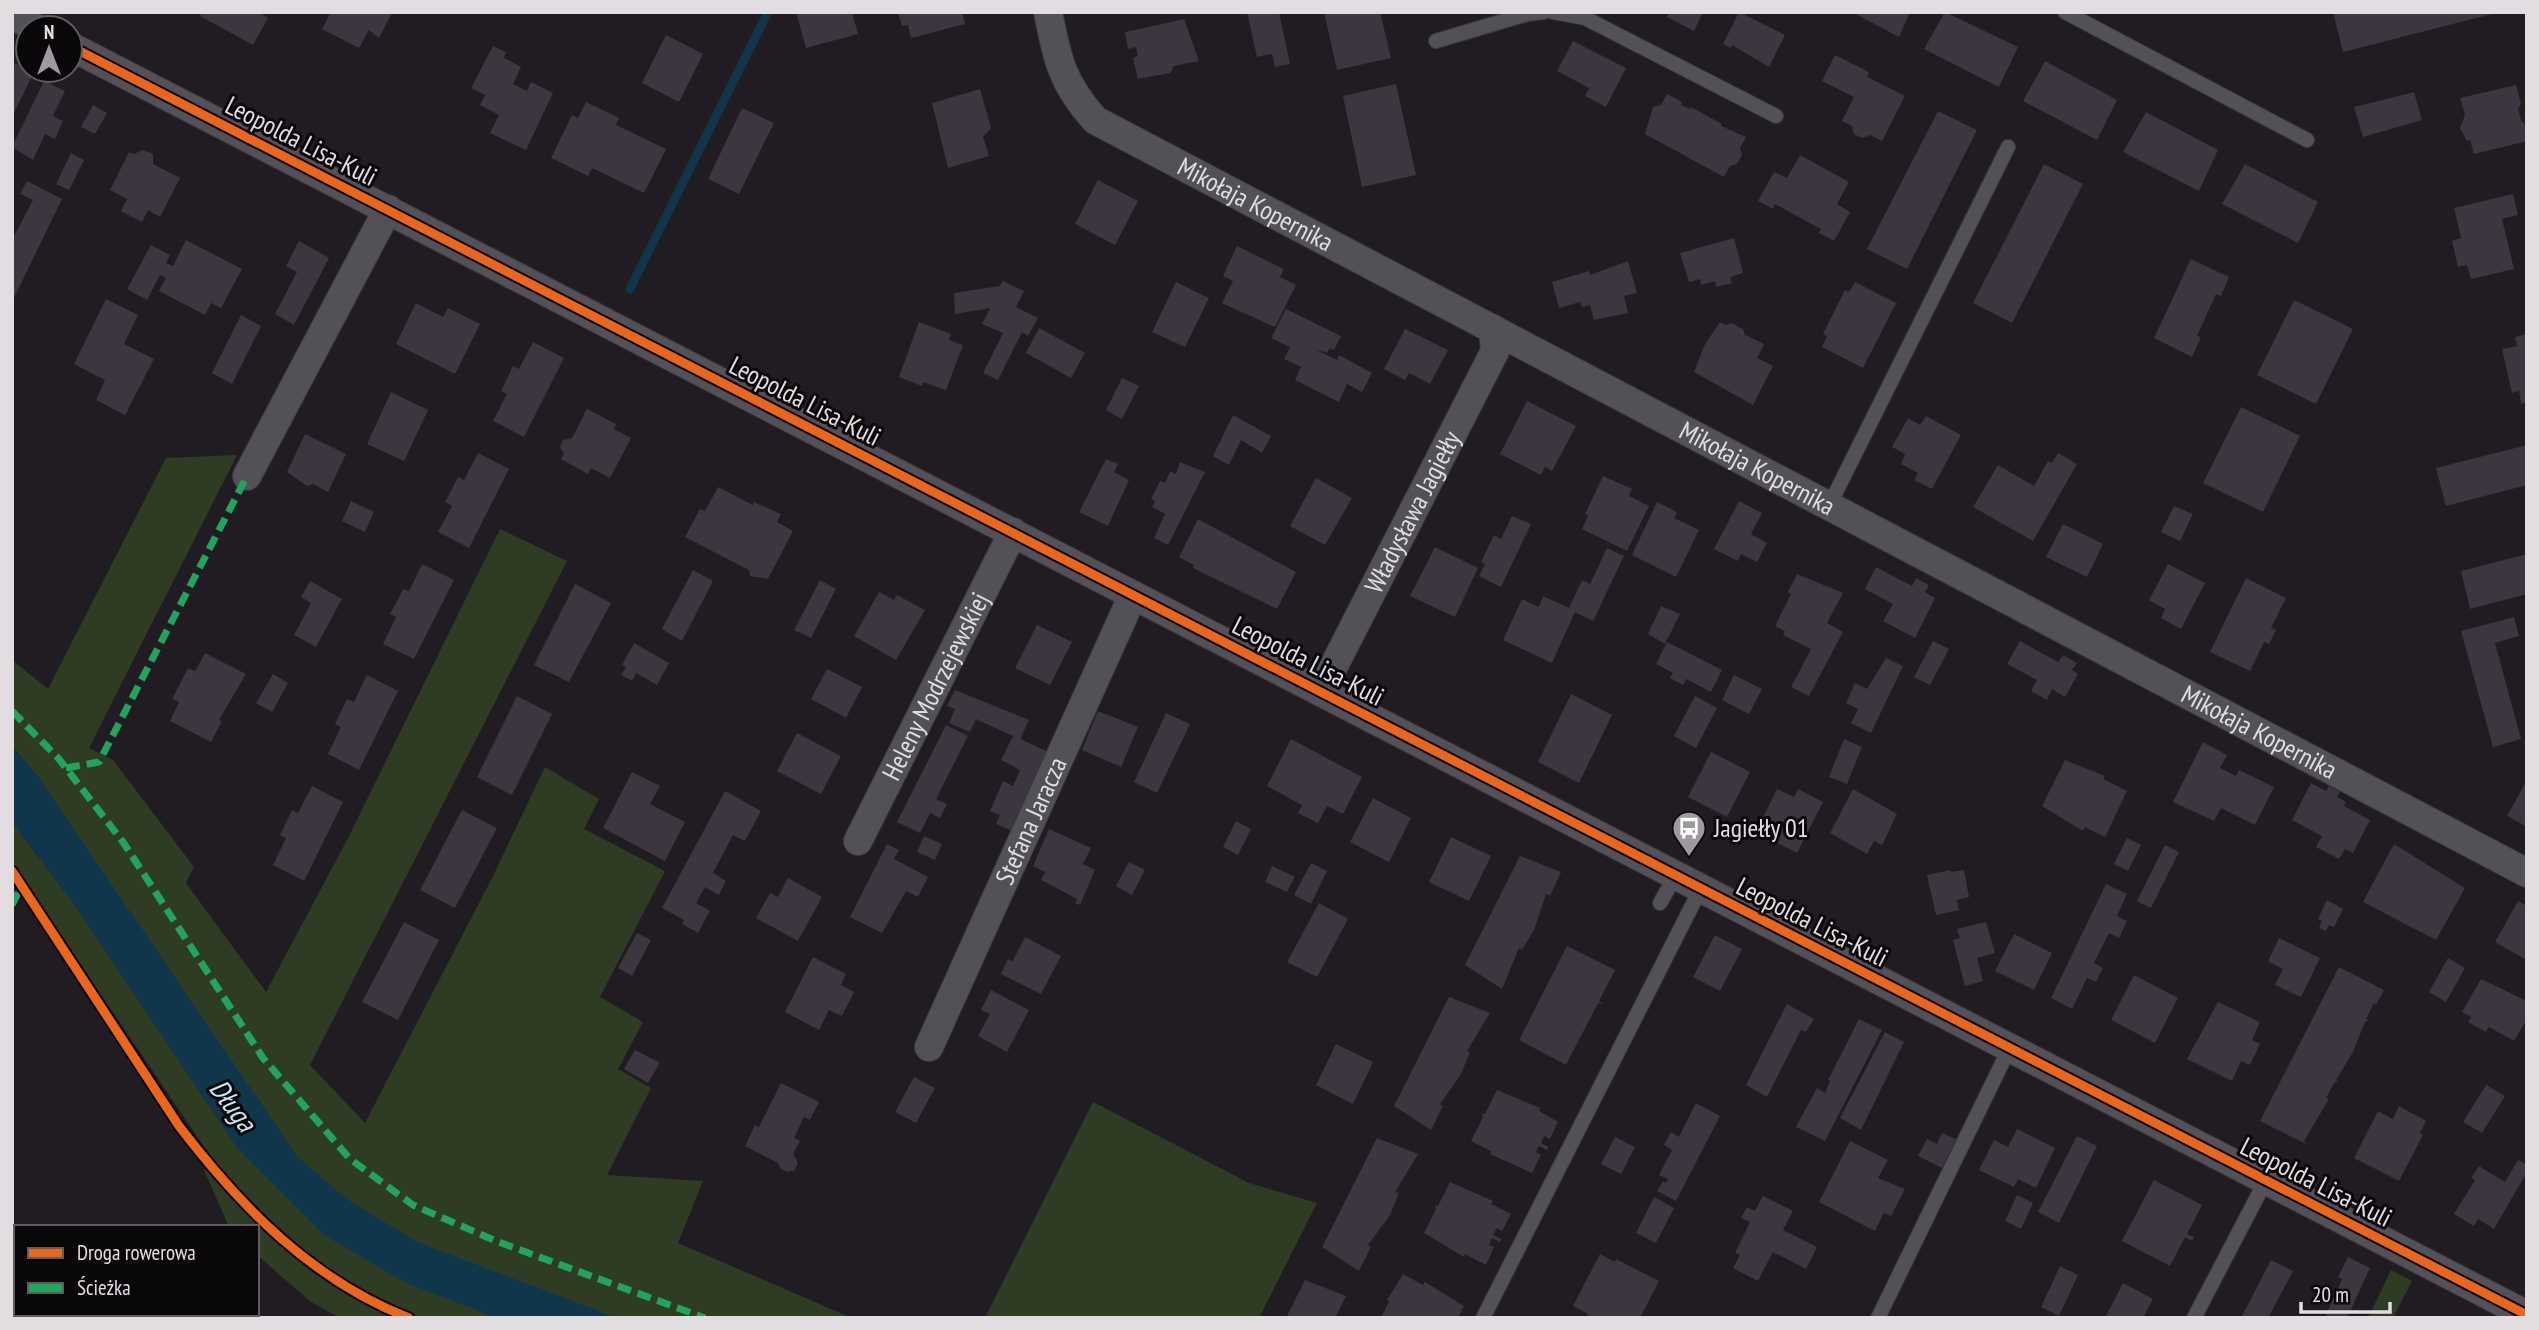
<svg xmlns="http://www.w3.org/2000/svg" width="2539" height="1330" font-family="'PT Sans Narrow',sans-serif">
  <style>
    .green { fill: #2f3c24 }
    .water { fill: #0f364b }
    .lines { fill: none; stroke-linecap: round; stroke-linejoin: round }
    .stream { stroke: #0f364b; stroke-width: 9 }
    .building { fill: #3b363f }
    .lane-casing { stroke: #3b383b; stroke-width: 16 }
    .street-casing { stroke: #3b383b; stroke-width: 30 }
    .lane { stroke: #515157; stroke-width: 14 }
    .street { stroke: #515157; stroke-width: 28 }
    .quiet { stroke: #20a55d; stroke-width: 7; stroke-dasharray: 14 7; stroke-linecap: butt }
    .cycleway-casing { stroke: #0a070a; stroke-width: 13 }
    .cycleway { stroke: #eb651d; stroke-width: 9 }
    .labels { text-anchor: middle; stroke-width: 6; stroke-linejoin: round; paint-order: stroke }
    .street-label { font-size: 26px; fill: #e1dde1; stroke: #0a070a }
    .poi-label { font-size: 26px; fill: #e1dde1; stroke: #0a070a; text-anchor: start }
    .water-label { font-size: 28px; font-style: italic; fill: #cce7f7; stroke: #0a070a }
  </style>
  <rect width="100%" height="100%" fill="#211c21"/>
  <path class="green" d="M237 455 89 748 113 760 194 867 186 883 266 992 348 838 500 529 567 561 310 1065 365 1123 493 876 545 767 599 799 584 829 665 871 600 997 643 1022 618 1069 651 1088 607 1175 703 1181 678 1243 852 1318H340L311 1302 257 1255V1227H229L204 1170 215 1163 12 863V822L74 904 238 1148 275 1127 39 778 12 746V660L48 689 166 458Z
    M1093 1102 1249 1183 1317 1203 1259 1318H985Z
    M2391 1270 2412 1281 2393 1318H2368Z"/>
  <path class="water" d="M12 746 39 778 297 1156 345 1198 417 1242 617 1318H497L406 1283 324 1235 238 1149 74 904 12 822Z"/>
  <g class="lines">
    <path class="stream" d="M630 289 768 12"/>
  </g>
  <path class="building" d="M202 12H259L268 18 253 45 200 16Z
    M331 12H390L392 13 379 38 369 30 359 48 322 29Z
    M796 12H852L858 34 806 48Z
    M898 12H962L965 24 911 38 908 25 902 26Z
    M1247 12H1279L1290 64 1275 67 1272 54 1257 57Z
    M1324 12H1380L1391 58 1337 70Z
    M1669 12H1703L1694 31 1667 17Z
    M1739 12 1785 35 1769 67 1732 45 1731 48 1723 44Z
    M1852 12H1910L1899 37Z
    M1945 12 2018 47 1999 87 1924 49Z
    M2333 12H2496V13L2343 52Z
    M1184 19 1199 61 1174 66 1170 73 1138 79 1133 58 1138 56 1136 47 1128 49 1125 32Z
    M666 35 703 54 679 102 642 83Z
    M1573 41 1626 68 1606 107 1585 96 1589 88 1557 71Z
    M493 46 506 52 504 58 521 67 513 84 527 91 531 82 553 93 526 150 490 133 499 115 480 105 485 95 471 88Z
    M1835 55 1869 72 1867 77 1905 96 1882 141 1870 135 1862 138 1854 134 1852 126 1842 121 1854 97 1822 81Z
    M2045 61 2117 100 2097 140 2023 101Z
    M15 63 34 72 12 117V69Z
    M44 81 65 91 53 116 63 121 55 139 45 134 33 160 12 147Z
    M1396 84 1416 175 1362 187 1343 96Z
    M2516 85 2521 104 2518 109 2521 120 2527 127V141L2474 154 2470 140 2467 141 2460 128 2465 115 2460 98Z
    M980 89 991 128 983 137 989 156 948 168 932 103Z
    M2414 92 2422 120 2363 137 2354 107Z
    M1667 94 1682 102 1681 105 1690 109 1691 107 1722 124 1721 126 1746 137 1740 148 1742 155 1737 164 1730 166 1724 177 1645 134 1653 107 1661 105Z
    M586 102 619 118 616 125 666 149 644 193 592 168 588 176 551 158 572 115 578 118Z
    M93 105 107 113 95 134 81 127Z
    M742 108 774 123 739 194 708 179Z
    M1938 111 1977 130 1907 269 1867 249Z
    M2146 112 2218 150 2199 191 2123 152Z
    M143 150 153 154V164L180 178 160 217 148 210 142 222 121 211 127 199 110 190 129 152 134 154Z
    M71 153 84 160 69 190 56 184Z
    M1800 155 1849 182 1837 204 1850 212 1834 241 1819 233 1821 229 1775 204 1773 209 1758 201 1774 172 1787 178Z
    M2044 164 2083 184 2012 323 1973 303Z
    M2245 164 2318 202 2298 243 2222 204Z
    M1098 180 1138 201 1115 245 1075 224Z
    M27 181 62 199 12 302V240L33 200 20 194Z
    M2513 194 2518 215 2502 219 2514 269 2471 279 2467 265 2458 267 2452 241 2461 238 2454 208Z
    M1734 238 1743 273 1730 277 1732 283 1716 287 1715 281 1701 285 1700 279 1689 282 1680 253Z
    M186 240 242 269 221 308 211 303 205 315 159 291 166 278 160 275 147 300 127 289 151 245 170 255 166 263 173 266Z
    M299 241 329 258 294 325 275 314 297 272 286 266Z
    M1237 246 1284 269 1280 277 1296 285 1275 327 1222 303 1233 281 1223 276Z
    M2191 259 2229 277 2221 296 2216 294 2197 336 2201 337 2192 357 2154 338Z
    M1628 261 1637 293 1624 296 1628 313 1594 320 1590 305 1582 307 1580 302 1559 308 1552 282 1589 271 1590 275Z
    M1003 281 1024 291 1016 307 1038 318 1028 336 1022 332 998 380 983 373 1003 333 982 324 990 308 955 314 954 293 1000 286Z
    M1176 282 1209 298 1185 347 1152 332Z
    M1855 282 1898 304 1895 305 1863 368 1822 347 1827 336 1823 334 1845 290 1849 292Z
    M106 299 138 315 124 344 154 359 125 415 96 400 105 380 74 364Z
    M2294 300 2353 329 2316 404 2257 375Z
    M416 303 443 317 448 308 480 324 455 374 396 344Z
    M1286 309 1341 336 1334 350 1330 348 1327 353 1316 350 1337 360 1339 355 1372 373 1362 392 1347 384 1339 402 1295 380 1301 367 1284 359 1290 347 1271 338Z
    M241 315 261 326 232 384 212 373Z
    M919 322 951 334 949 340 963 345 946 390 923 382 922 386 899 377Z
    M1720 322 1726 325 1731 323 1743 329 1745 335 1764 344 1757 358 1773 366 1753 405 1694 372 1704 346Z
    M1039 328 1085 353 1071 378 1026 353Z
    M1405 329 1448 350 1430 384 1409 373 1405 380 1384 369Z
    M2527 334V402L2521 404 2519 391 2512 393 2502 349 2517 346 2515 337Z
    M533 342 564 358 524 437 493 421 507 394 501 391 513 366 519 369Z
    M1122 378 1139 386 1122 419 1106 410Z
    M391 392 428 410 404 461 367 444Z
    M1527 401 1576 426 1552 471 1545 467 1541 475 1500 454Z
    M2241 407 2300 436 2263 512 2203 483Z
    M587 409 616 424 614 429 631 438 610 478 591 468 588 474 561 459 564 454 560 447 563 440 572 438Z
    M1233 415 1271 436 1262 453 1241 440 1229 465 1213 456Z
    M1926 416 1961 435 1932 489 1914 480 1918 473 1901 464 1905 454 1892 447 1908 418 1920 425Z
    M305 434 346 454 328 492 313 484 307 486 287 472Z
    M2527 445V485L2446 506 2436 468Z
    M478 453 509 469 469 548 438 532 452 506 445 502 458 477 464 480Z
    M2058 453 2077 464 2033 541 1973 507 1998 465 2034 486 2048 461 2052 463Z
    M1106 459 1118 464 1114 472 1129 480 1108 526 1079 512Z
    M1180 462 1205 472 1168 545 1154 538 1165 514 1152 507 1155 501 1151 499 1160 481 1165 483 1170 471 1176 474Z
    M1603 476 1632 489 1629 496 1649 506 1627 551 1582 529 1588 516 1585 514Z
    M1316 478 1352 498 1325 545 1290 526Z
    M718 487 753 505 754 502 781 514 777 522 793 531 768 579 750 576 749 570 685 537 700 509 705 511Z
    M351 501 374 512 365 532 342 521Z
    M1739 501 1762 513 1751 534 1767 543 1757 562 1741 554 1738 561 1714 549Z
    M1657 502 1677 512 1674 518 1699 530 1676 577 1632 555Z
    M2174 506 2193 514 2180 541 2161 532Z
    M1512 516 1531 524 1501 587 1479 576 1485 564 1481 562 1494 535 1501 539Z
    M1198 519 1296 572 1277 609 1193 568 1194 565 1179 557Z
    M2063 524 2103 544 2087 577 2046 557Z
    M1435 547 1478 568 1455 617 1410 596Z
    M1607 548 1624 556 1593 621 1575 612 1552 663 1503 640 1522 599 1539 607 1543 596 1569 608 1582 580 1590 584Z
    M2527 554V594L2470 609 2461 571Z
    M422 564 454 580 414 659 383 644 396 617 390 614 397 601 403 589 409 591Z
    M2168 564 2205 583 2181 629 2161 618 2165 609 2149 600Z
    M1876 567 1912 586 1916 578 1929 585 1925 592 1935 598 1915 638 1883 621 1893 604 1865 589Z
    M693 570 713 581 682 641 662 629Z
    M1797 574 1843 593 1827 623 1843 632 1809 696 1791 687 1811 649 1783 635 1785 631 1775 626 1791 594 1788 592Z
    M2246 578 2286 598 2271 628 2276 630 2269 644 2264 642 2250 671 2210 652Z
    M820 580 836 589 811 638 794 630Z
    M310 581 342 599 316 647 294 635 311 603 301 597Z
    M575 584 611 603 569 682 534 665Z
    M879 592 894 600 897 595 925 610 896 660 854 636Z
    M1661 606 1680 614 1665 644 1648 634Z
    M2514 617 2519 636 2495 643 2521 739 2493 747 2461 631Z
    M1037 625 1072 642 1050 685 1015 668Z
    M1933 641 1949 649 1930 685 1914 677Z
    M2020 641 2058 662 2063 655 2077 663 2072 670 2078 674 2065 697 2052 689 2047 700 2031 691 2037 680 2007 664Z
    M1667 642 1722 670 1711 692 1686 679 1683 685 1670 678 1673 673 1656 664Z
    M634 643 669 663 657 685 636 673 632 681 621 675 626 667 622 665Z
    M205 653 246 674 219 720 222 721 211 742 170 721 179 702 172 699 188 668 195 671Z
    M1886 658 1903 666 1871 733 1851 723 1858 709 1846 703 1855 683 1867 689Z
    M827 669 862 687 846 718 811 699Z
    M273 674 288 683 272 712 256 703Z
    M367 675 398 691 359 770 328 754 341 727 335 724 347 699 354 702Z
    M1734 675 1762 689 1749 714 1722 700Z
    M955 690 1029 720 1020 739 1053 754 1015 832 996 824 1000 815 990 811 1003 781 1013 786 1020 770 1001 760 1013 736 976 719 970 732 949 723 955 709 947 706Z
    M1571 694 1612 715 1579 783 1538 762Z
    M517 696 552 714 512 795 477 777Z
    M1695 696 1717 708 1696 748 1674 736Z
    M1098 711 1138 727 1121 767 1082 750Z
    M1166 713 1190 724 1157 793 1134 782Z
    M946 725 968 736 936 799 947 804 940 818 930 813 920 833 897 822Z
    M797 733 841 756 821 794 777 771Z
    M1291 739 1362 777 1343 814 1327 806 1318 823 1298 813 1302 805 1267 786Z
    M1844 739 1862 747 1847 784 1829 777Z
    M2203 742 2227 755 2220 768 2236 776 2239 770 2274 787 2255 825 2221 808 2214 821 2173 802Z
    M1711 752 1750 772 1727 817 1688 797Z
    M2065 760 2105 776 2103 779 2127 791 2105 837 2085 827 2083 831 2042 806Z
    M632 772 660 786 650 804 685 822 665 861 603 828Z
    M2527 780V827L2507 816Z
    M2311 783 2326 791 2329 786 2340 792 2337 797 2346 802 2344 806 2370 820 2353 853 2345 849 2339 859 2316 847 2322 836 2292 820Z
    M312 786 343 802 304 881 273 865 286 838 280 835 292 810 298 813Z
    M1777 789 1794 797 1798 789 1823 802 1797 853 1756 832Z
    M1853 789 1897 814 1882 845 1874 841 1867 854 1830 833Z
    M725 791 761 811 745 841 733 835 713 873 726 881 719 895 705 887 696 903 710 911 698 933 682 924 684 920 662 908Z
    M1373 798 1411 818 1389 862 1350 842Z
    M462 810 497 828 455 908 420 890Z
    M1236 821 1251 829 1238 855 1223 847Z
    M1049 829 1091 848 1083 864 1095 870 1080 905 1075 903 1077 899 1041 880 1045 872 1033 866Z
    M924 836 942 844 935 860 917 852Z
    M1451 837 1491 856 1469 901 1429 882Z
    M2127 838 2141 845 2128 871 2114 864Z
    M887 844 899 850 894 859 928 877 918 897 906 891 882 933 850 917Z
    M2394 844 2465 888 2436 940 2363 902Z
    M2165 845 2179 852 2151 908 2137 901Z
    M1520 856 1561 872 1550 896 1546 894 1534 930 1522 950 1519 948 1502 989 1465 965Z
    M1129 862 1145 870 1132 895 1116 886Z
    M1311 863 1327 871 1311 904 1294 895Z
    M1272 866 1295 877 1287 892 1265 882Z
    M1950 870 1951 872 1964 870 1969 897 1957 900 1959 910 1936 915 1927 875Z
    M788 878 822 897 798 941 756 918 770 893 778 897Z
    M2106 884 2127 894 2117 916 2127 921 2119 938 2109 933 2094 963 2103 968 2096 982 2087 978 2072 1009 2051 998Z
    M2327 900 2343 909 2334 927 2329 925 2326 931 2319 928 2322 921 2318 919Z
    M2518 901 2527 906V960L2495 942Z
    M1319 903 1348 919 1317 977 1287 962Z
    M404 922 439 940 398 1020 362 1002Z
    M1986 922 1995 953 1977 958 1983 981 1965 986 1953 940 1960 938 1957 929Z
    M637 933 651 940 632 976 618 968Z
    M2014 934 2052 953 2034 990 1995 971Z
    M1715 935 1742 949 1720 991 1693 977Z
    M1025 937 1061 956 1041 994 1001 974 1008 959 1012 962Z
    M2279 938 2320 958 2301 997 2275 985 2283 969 2268 961Z
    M1567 946 1615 970 1599 1001 1603 1004 1598 1003 1566 1065 1519 1040Z
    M813 957 846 974 841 985 854 992 842 1016 829 1010 819 1030 785 1012Z
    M2448 958 2465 968 2446 1002 2429 992Z
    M2339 967 2384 990 2376 1005 2374 1003 2366 1019 2369 1020 2365 1022 2353 1052 2336 1080 2338 1081 2334 1083 2326 1098 2329 1099 2304 1141 2306 1144 2260 1121Z
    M2134 975 2178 998 2155 1043 2111 1020Z
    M2481 979 2527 1001V1019L2514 1041 2489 1027 2486 1032 2468 1022 2471 1017 2462 1012Z
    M991 990 1029 1010 1007 1052 978 1036 990 1014 981 1010Z
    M1449 997 1490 1013 1467 1051 1470 1052 1461 1074 1440 1104 1443 1106 1431 1130 1394 1106Z
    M2218 1002 2260 1022 2252 1040 2260 1044 2250 1065 2241 1061 2232 1081 2187 1059Z
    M1787 1004 1814 1019 1806 1032 1801 1030 1767 1097 1746 1085Z
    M1859 1019 1882 1030 1825 1141 1796 1127 1817 1088 1825 1093 1830 1081 1828 1080Z
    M1885 1032 1904 1042 1861 1130 1840 1118Z
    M1336 1044 1373 1062 1353 1104 1316 1085Z
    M635 1050 660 1063 648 1083 624 1069Z
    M914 1077 935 1088 916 1123 895 1112Z
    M781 1083 819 1102 810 1120 804 1117 794 1138 800 1141 793 1154 798 1163 795 1170 788 1172 781 1169 778 1163 745 1146 755 1125 759 1127Z
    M2486 1085 2505 1096 2482 1133 2463 1122Z
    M1497 1090 1540 1108 1539 1111 1558 1122 1550 1139 1544 1136 1541 1143 1548 1147 1547 1150 1539 1146 1536 1152 1541 1155 1532 1173 1490 1154 1491 1151 1471 1141 1483 1117 1482 1113 1485 1114Z
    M1696 1103 1720 1116 1676 1201 1657 1191 1663 1181 1666 1183 1668 1179 1659 1175 1672 1150 1664 1145 1671 1132 1679 1137Z
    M2399 1106 2426 1121 2420 1133 2423 1135 2399 1181 2354 1158 2378 1111 2393 1119Z
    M2017 1129 2055 1148 2036 1188 2018 1179 2014 1187 1979 1170 1994 1140 2008 1147Z
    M1942 1133 1956 1139 1942 1168 1918 1156 1927 1139 1937 1144Z
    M2077 1136 2097 1146 2059 1223 2038 1212Z
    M1615 1137 1635 1147 1621 1174 1601 1164Z
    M1377 1138 1418 1154 1395 1192 1399 1193 1390 1215 1368 1245 1371 1247 1359 1271 1322 1247Z
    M1850 1141 1888 1160 1878 1178 1905 1189 1891 1216 1884 1213 1875 1231 1819 1202Z
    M2518 1160 2527 1165V1172L2494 1229 2478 1219 2474 1226 2454 1214 2475 1180 2471 1178 2479 1166 2505 1182Z
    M2154 1180 2202 1205 2187 1234 2194 1237 2192 1241 2185 1237 2170 1266 2122 1241Z
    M1450 1182 1493 1201 1491 1204 1511 1214 1502 1231 1497 1228 1493 1235 1501 1239 1500 1242 1492 1238 1489 1245 1494 1247 1486 1265 1465 1254 1464 1257 1424 1233 1436 1209 1435 1205 1438 1206Z
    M2017 1195 2033 1203 2021 1229 2005 1221Z
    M1763 1196 1793 1211 1783 1230 1817 1247 1806 1269 1773 1252 1758 1281 1733 1268 1740 1255 1735 1253 1750 1222 1741 1218 1747 1207 1755 1211Z
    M1654 1197 1674 1208 1656 1243 1636 1233Z
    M1600 1254 1615 1262 1616 1259 1659 1281 1640 1318H1588V1314L1573 1306Z
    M2348 1257 2370 1268 2347 1318H2331L2326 1315 2342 1279 2338 1277Z
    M2271 1260 2293 1271 2268 1318H2241Z
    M2060 1266 2078 1275 2059 1316 2041 1307Z
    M1403 1274 1423 1285 1425 1282 1464 1306 1458 1318H1381L1389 1301 1387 1300Z
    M1305 1280 1346 1296 1335 1318H1286Z
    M2123 1283 2153 1299 2143 1318H2105Z"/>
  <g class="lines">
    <defs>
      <path id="lane" d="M1553 12 1585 18 1776 116
        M2065 12 2307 140
        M1436 41 1527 14 1544 12
        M1829 506 2008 147
        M1660 903 1676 875
        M1483 1318 1701 888
        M1878 1318 2010 1047
        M2194 1318 2266 1180"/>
      <g id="street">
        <path id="s1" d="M1048 12C1057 59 1062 83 1095 120L2527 873"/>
        <path d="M12 15 36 28"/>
        <path d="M70 46 2527 1315"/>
        <path d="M247 476 388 209"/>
        <path id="s2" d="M1321 691 1495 351 1493 329"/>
        <path id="s3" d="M858 841 1013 532"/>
        <path id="s4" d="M929 1047 1133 595"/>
      </g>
    </defs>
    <use href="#lane" class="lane-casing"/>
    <use href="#street" class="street-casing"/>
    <use href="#lane" class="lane"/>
    <use href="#street" class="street"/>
    <path class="quiet" d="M12 711 59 759 123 842 263 1058 350 1159 413 1205 496 1241 705 1318
      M66 768 99 762 247 476
      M12 905 22 885"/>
    <defs>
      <path id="cycleway" d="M70 46 2527 1315
        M12 871 179 1126C241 1207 312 1280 409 1318"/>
    </defs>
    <use href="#cycleway" class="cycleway-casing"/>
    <use href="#cycleway" class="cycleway"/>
  </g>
  <defs>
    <symbol id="bus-pin" viewBox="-11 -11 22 30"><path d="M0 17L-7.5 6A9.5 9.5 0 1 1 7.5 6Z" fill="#9e999e" stroke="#0a070a"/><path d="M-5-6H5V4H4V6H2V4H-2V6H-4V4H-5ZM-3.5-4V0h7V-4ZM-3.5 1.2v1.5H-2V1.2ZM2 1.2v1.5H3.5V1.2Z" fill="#fff"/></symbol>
  </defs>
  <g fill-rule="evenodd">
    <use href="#bus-pin" x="1670" y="809" width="38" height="52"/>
  </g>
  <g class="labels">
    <g class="street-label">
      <text transform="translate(301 141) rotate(27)" y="9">Leopolda Lisa-Kuli</text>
      <text dy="9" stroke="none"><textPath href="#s1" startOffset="301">Mikołaja Kopernika</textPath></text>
      <text transform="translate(805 401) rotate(27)" y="9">Leopolda Lisa-Kuli</text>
      <text dy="9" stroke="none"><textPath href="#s1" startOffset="868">Mikołaja Kopernika</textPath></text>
      <text dy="9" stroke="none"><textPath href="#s2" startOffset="201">Władysława Jagiełły</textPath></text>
      <text transform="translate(1308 661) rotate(27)" y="9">Leopolda Lisa-Kuli</text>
      <text dy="9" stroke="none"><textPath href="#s3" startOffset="173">Heleny Modrzejewskiej</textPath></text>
      <text dy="9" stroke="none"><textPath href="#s1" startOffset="1435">Mikołaja Kopernika</textPath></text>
      <text dy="9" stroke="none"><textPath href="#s4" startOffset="248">Stefana Jaracza</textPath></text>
      <text transform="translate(1812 922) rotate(27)" y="9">Leopolda Lisa-Kuli</text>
      <text transform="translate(2316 1182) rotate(27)" y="9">Leopolda Lisa-Kuli</text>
    </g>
    <g class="poi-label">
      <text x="1714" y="837">Jagiełły 01</text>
    </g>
    <g class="water-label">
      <text transform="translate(233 1105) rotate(53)" y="10">Długa</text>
    </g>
  </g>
  <rect width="2539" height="1330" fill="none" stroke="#e1dde1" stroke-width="28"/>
  <rect x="14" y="1225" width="245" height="91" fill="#0a070a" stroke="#605d60" stroke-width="2"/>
  <rect x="28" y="1248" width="35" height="10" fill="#eb651d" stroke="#605d60" stroke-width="2"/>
  <text x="77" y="1260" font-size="21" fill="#e1dde1">Droga rowerowa</text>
  <rect x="28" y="1283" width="35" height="10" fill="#20a55d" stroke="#605d60" stroke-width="2"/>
  <text x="77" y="1295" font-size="21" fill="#e1dde1">Ścieżka</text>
  <g transform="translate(49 49)"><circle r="33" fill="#0a070a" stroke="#605d60" stroke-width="2"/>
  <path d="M0-5L12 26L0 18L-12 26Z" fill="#9e999e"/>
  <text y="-10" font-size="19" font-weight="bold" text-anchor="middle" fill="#e1dde1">N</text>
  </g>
  <path d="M2301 1302v10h89v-10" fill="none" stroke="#e1dde1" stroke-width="3.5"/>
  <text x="2312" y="1302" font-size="21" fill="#e1dde1" stroke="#0a070a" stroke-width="5" paint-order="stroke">20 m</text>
</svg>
